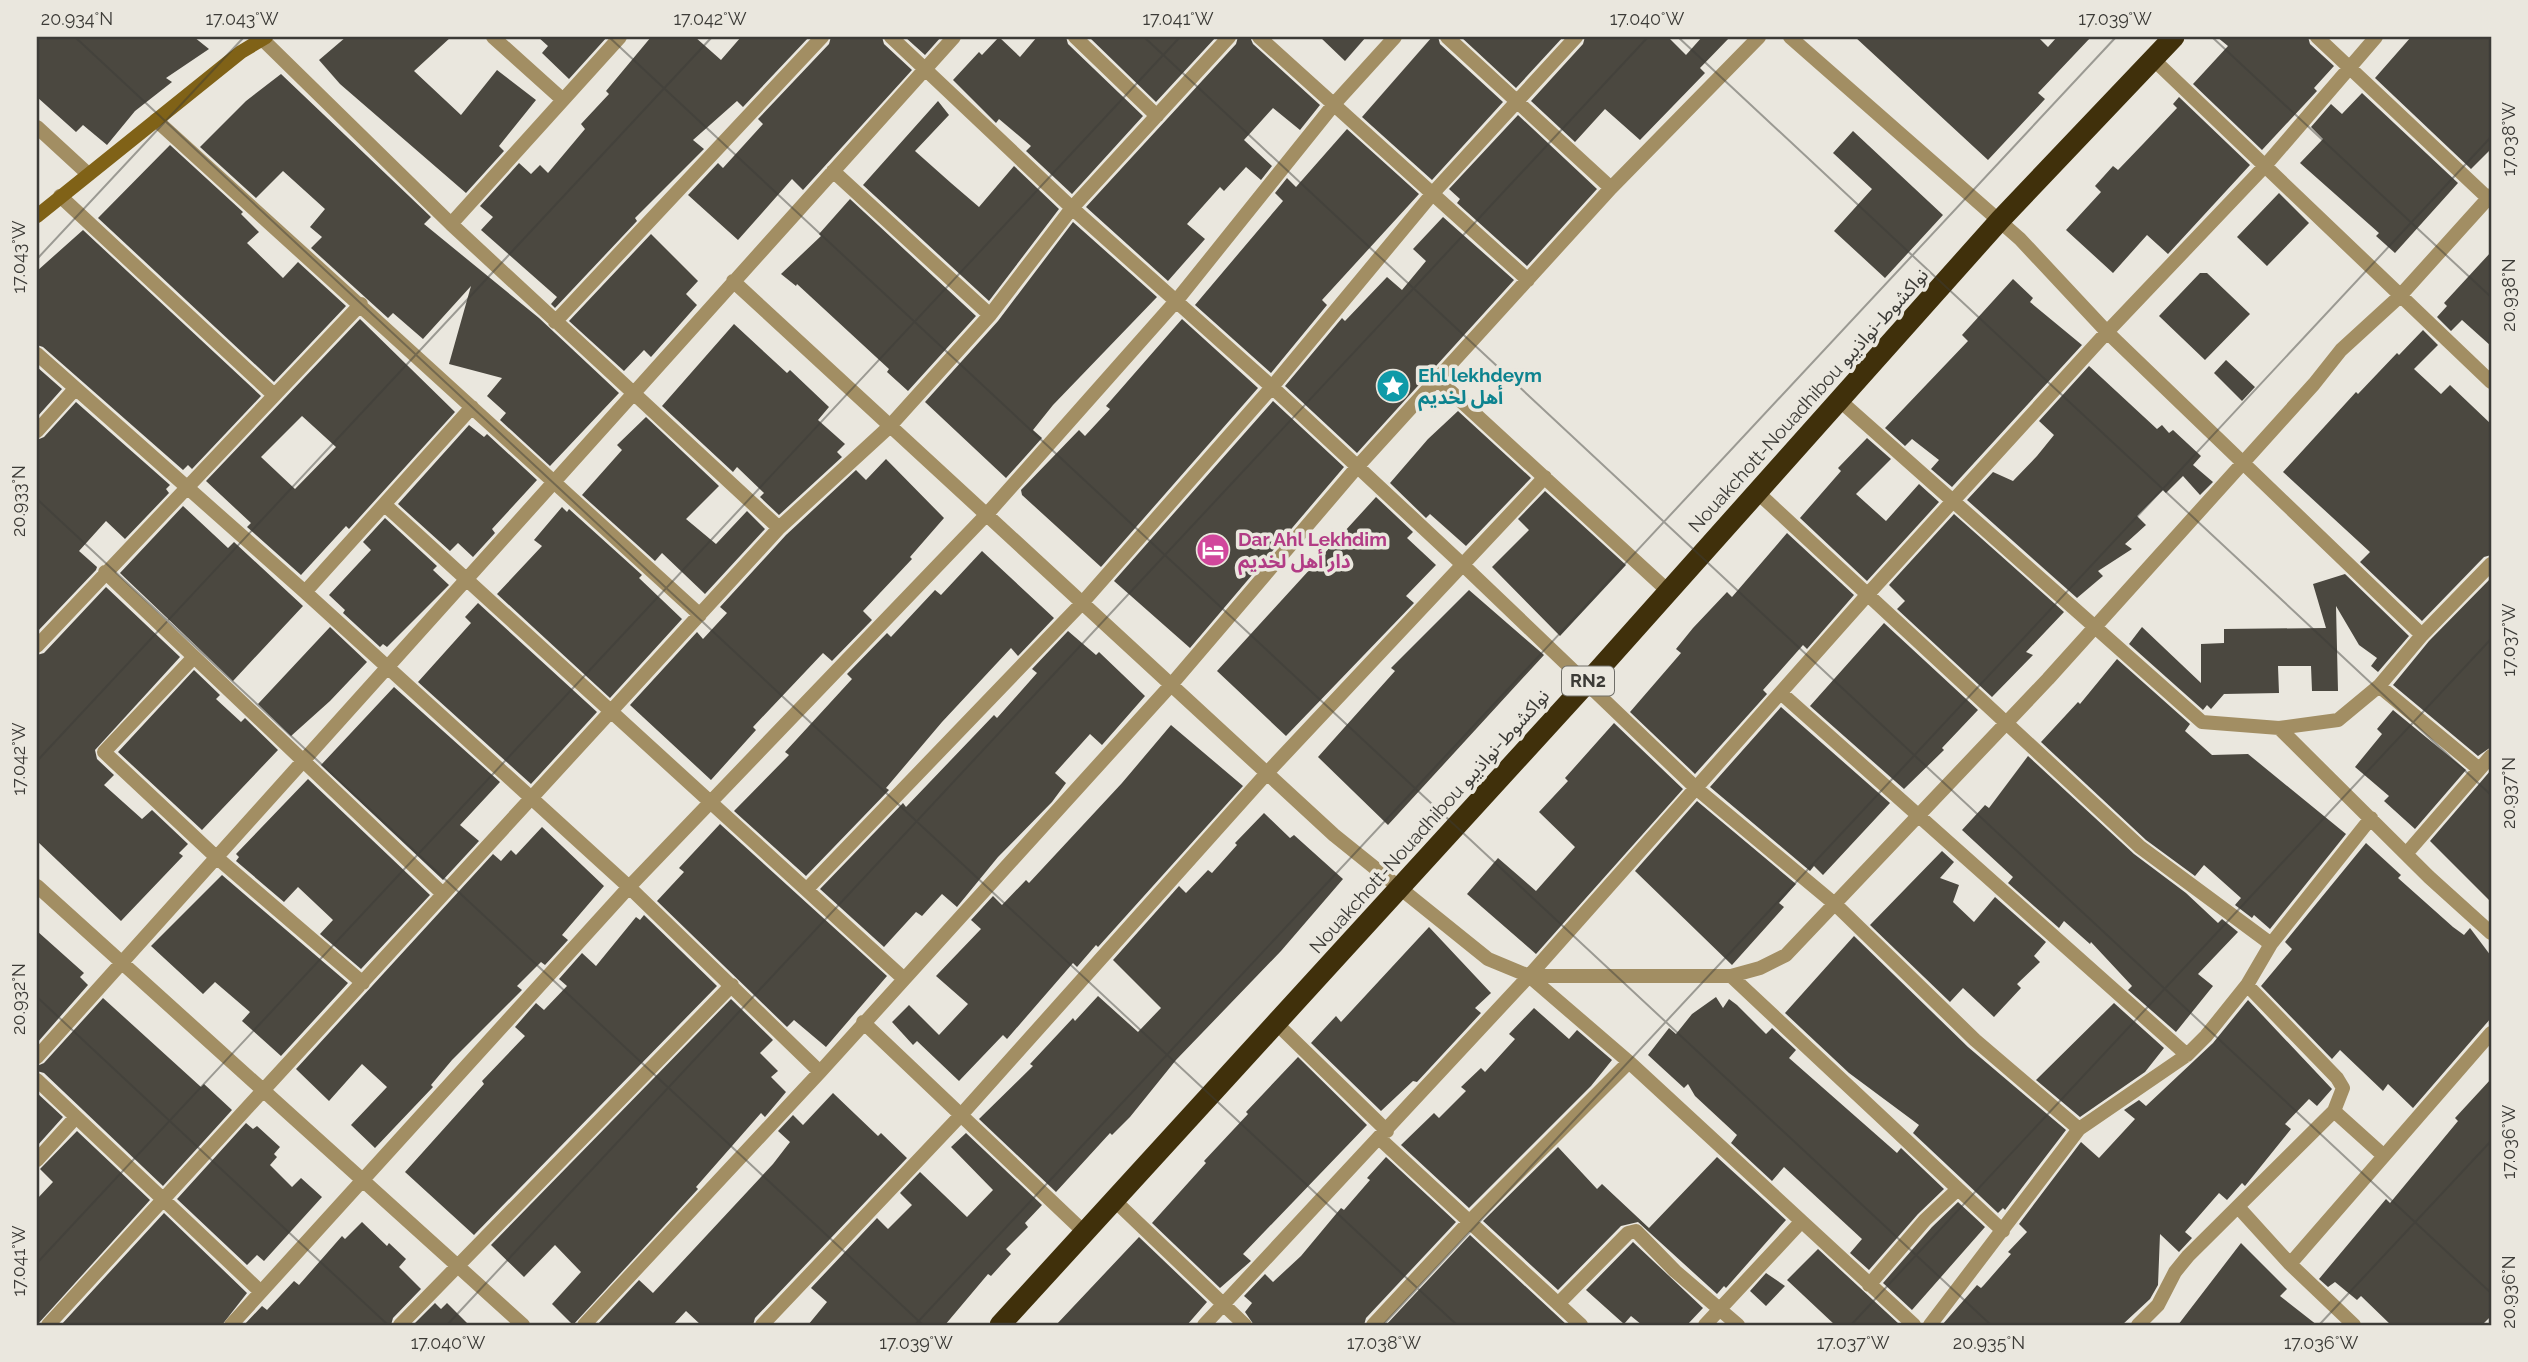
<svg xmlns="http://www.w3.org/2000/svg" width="2528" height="1362" font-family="Raleway,'Noto Sans Arabic',sans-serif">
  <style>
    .building { fill: #4b4840; fill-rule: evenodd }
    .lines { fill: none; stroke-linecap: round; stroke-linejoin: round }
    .street { stroke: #a28e63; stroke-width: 14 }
    .secondary { stroke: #806217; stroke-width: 14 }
    .highway { stroke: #40300b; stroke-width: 21 }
    .ticks { fill: none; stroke: #3c3b37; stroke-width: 2; stroke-opacity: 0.45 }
    .labels { text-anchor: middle; stroke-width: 7; stroke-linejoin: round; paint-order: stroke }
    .shield { fill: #eae7de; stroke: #706f69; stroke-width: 2 }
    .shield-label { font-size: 18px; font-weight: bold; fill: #3c3b37 }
    .culture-label { font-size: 19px; font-weight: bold; fill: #0d838f; stroke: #eae7de; text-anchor: start }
    .street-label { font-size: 19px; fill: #3c3b37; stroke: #eae7de }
    .hotel-label { font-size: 19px; font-weight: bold; fill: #b23c85; stroke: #eae7de; text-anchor: start }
    .neatline { fill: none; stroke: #3c3b37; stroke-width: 2.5 }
    .ticks-label { font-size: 18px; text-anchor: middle; fill: #3c3b37 }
  </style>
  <rect width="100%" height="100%" fill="#eae7de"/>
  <path class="building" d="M37 37H194L209 49 166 78 172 82 135 111 107 145 83 125 76 132 37 97Z
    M346 37H451L414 71 461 115 497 70 536 100 499 146 504 151 466 193 340 84 319 60Z
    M538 37H607L569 79 542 53 548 46Z
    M651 37H695L721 60 741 37H809L743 107 737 101 693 140 704 149 635 218 637 221 555 308 551 304 557 297 481 230 493 217 480 206 519 163 531 174 540 165 548 173 585 129 581 124 609 94 606 91Z
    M831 37H882L884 44 912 70 803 190 792 179 738 240 688 195 718 163 723 168 763 124 758 119 829 44Z
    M905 37H941L925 55Z
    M999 37 1020 57 1037 37H1066L1068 44 1143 116 1072 194 1026 151 1031 146 999 119 996 123 953 80 979 52 982 55Z
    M1089 37H1216L1156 102Z
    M1238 37H1250L1253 44 1320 105 1300 130 1273 108 1244 140 1272 166 1261 180 1246 167 1224 191 1220 187 1187 224 1205 239 1168 281 1086 207 1236 44Z
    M1320 37H1366L1345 61Z
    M1432 37H1438L1440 44 1503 102 1432 180 1362 117Z
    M1461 37H1563L1516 88Z
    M1585 37H1668L1686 55 1702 37H1730L1700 68 1705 73 1640 140 1605 109 1575 142 1531 101 1583 44Z
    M1855 37H2038L2048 47 2057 37H2091L2038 93 2045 99 1988 160Z
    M2217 37H2308L2310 44 2334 66 2314 88 2317 91 2262 150 2193 84 2228 46Z
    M2411 37H2491V149L2471 169 2375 78Z
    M281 74 431 217 424 224 539 318 619 393 550 466 500 420 506 413 487 396 502 378 449 364 471 286 423 339 393 313 388 318 311 248 322 237 310 227 325 209 283 171 256 198 200 147 246 101Z
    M2362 93 2458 183 2395 253 2376 236 2379 233 2300 163 2323 139 2311 127 2331 104 2342 114Z
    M2179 97 2250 165 2168 254 2147 235 2113 273 2066 230 2101 192 2095 186 2113 166 2118 170 2143 144 2177 108 2173 104Z
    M938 101 949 115 915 151 951 183 979 207 1014 166 1059 209 989 301 863 185Z
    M1518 115 1597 189 1527 266 1457 203 1460 199 1449 189Z
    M1347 129 1419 194 1322 300 1327 305 1271 373 1195 305 1283 201 1275 193 1287 178 1296 187Z
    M1853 131 1943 215 1885 278 1834 231 1872 189 1833 153Z
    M170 145 243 212 241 214 259 232 247 243 283 278 298 262 346 306 274 382 98 218Z
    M2279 193 2309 223 2267 266 2237 237Z
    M850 199 976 316 908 391 887 372 889 369 797 284 796 286 781 274 821 236 819 234Z
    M1443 217 1514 280 1357 453 1285 386 1342 318 1345 321 1387 277 1402 290 1426 261 1413 249Z
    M1073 222 1157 297 1053 405 1033 430 1042 438 1006 478 925 402 998 321Z
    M83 230 261 396 192 469 188 465 183 470 43 347 37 345V271Z
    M651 234 698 281 686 294 697 305 651 357 644 350 624 371 569 321Z
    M2491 252V346L2462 320 2451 331 2437 317 2447 306 2444 303Z
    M2200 273H2207L2250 314 2205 360 2159 316Z
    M2013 279 2033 298 2030 302 2082 345 1952 487 1931 469 1939 460 1912 439 1905 446 1885 428 1968 341 1962 335Z
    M360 319 455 412 349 529 346 526 301 575 247 527 251 523 206 481ZM302 416 336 447 295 489 261 457Z
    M1182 319 1258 388 1101 567 1022 495 1021 490 1079 430 1085 436 1110 409 1106 406Z
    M734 324 787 373 790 370 829 407 818 420 845 444 837 452 842 457 779 515 760 497 764 493 737 467 733 472 662 406Z
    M2423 330 2438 345 2414 369 2441 394 2450 385 2491 424V555L2484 557 2422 621 2360 562 2370 552 2283 472 2356 392 2358 394 2397 353 2399 355Z
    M2226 360 2255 387 2242 401 2214 373Z
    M2089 366 2157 429 2162 425 2169 433 2173 430 2201 456 2193 465 2213 482 2200 495 2183 476 2166 493 2163 490 2137 516 2146 525 2125 544 2132 549 2098 571 2103 576 2077 598 1967 500 1993 472 2013 481 2037 456 2054 435 2039 421Z
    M37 367 62 389 37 417Z
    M1273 401 1344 467 1190 648 1114 581Z
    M76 402 170 485 166 489 169 493 125 539 106 521 79 551 97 567 96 570 37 632V440L44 437Z
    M1458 411 1531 478 1466 546 1430 514 1426 518 1390 483 1428 439Z
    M646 417 719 486 686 519 716 544 747 511 765 529 705 594 662 553 655 561 582 495 622 450 617 445Z
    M469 425 484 437 487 434 537 480 492 529 495 533 473 557 458 543 450 551 398 504Z
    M1867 438 1891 459 1856 494 1886 521 1919 484 1939 502 1867 581 1800 518 1841 471 1838 468Z
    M886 459 944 518 910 557 912 559 863 611 872 620 832 661 823 653 753 727 756 730 711 780 630 705 697 632 703 639 727 613 720 607 786 535 856 470 866 480Z
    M1545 491 1626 565 1560 636 1492 567 1529 530 1518 519Z
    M1376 497 1413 532 1407 538 1436 565 1406 596 1414 603 1286 736 1217 671Z
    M183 506 228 548 234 542 303 606 233 681 120 573Z
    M562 507 567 512 569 509 642 575 639 578 682 619 610 698 497 594 542 546 534 540Z
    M1954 514 2064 612 2026 652 2033 655 1992 697 1897 609 1905 601 1889 585Z
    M385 518 437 566 433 570 449 585 387 647 383 644 380 647 343 613 345 610 329 595 371 550 363 542Z
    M1787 533 1854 595 1807 649 1803 645 1763 690 1767 694 1695 774 1630 712 1681 653 1676 649 1693 628 1727 592 1732 597Z
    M982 551 1054 618 1018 656 1011 648 942 722 886 788 889 790 806 876 734 811 789 755 785 752 852 679 847 674 887 633 891 637 935 590 941 595Z
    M2345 574 2409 636 2378 672 2371 666 2377 658 2359 645 2336 606 2338 691H2312L2311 666H2278L2279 693 2224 694 2211 709 2207 705 2203 710 2129 644 2142 627 2201 683V644L2224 643V629L2326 628 2313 584Z
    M2491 578V747L2478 756 2393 685 2429 641Z
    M106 587 180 657 95 750 97 759 114 775 104 785 142 819 152 810 188 844 179 853 183 856 121 921 37 841V655L44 653Z
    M1469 590 1544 655 1388 825 1318 757 1395 671 1391 668Z
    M478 603 597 712 531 784 418 682 471 623 465 617Z
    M1884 623 1978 710 1942 748 1944 750 1904 789 1810 706Z
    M330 627 367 662 330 701 291 736 258 704Z
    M1068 631 1096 655 1099 652 1145 696 1102 745 1090 734 1055 773 1066 783 1052 802 998 857 957 907 942 894 922 916 916 912 884 947 820 889 903 803 906 807 994 715 997 718 1037 673 1032 669Z
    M2117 659 2190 724 2185 731 2212 755 2248 754 2346 834 2270 929 2254 915 2252 918 2235 905 2241 898 2204 865 2195 876 2146 840 2041 742 2078 702 2080 704Z
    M194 670 220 695 216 699 241 722 245 718 278 750 202 830 118 752Z
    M394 687 500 782 460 825 479 841 443 880 321 765Z
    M1781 707 1890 803 1823 875 1814 866 1810 871 1710 787Z
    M2393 710 2466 770 2415 829 2384 801 2389 796 2355 767 2382 734 2377 729Z
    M1614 723 1683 789 1536 954 1467 894 1498 858 1536 891 1575 847 1539 812 1568 781 1565 778Z
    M1171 725 1243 786 1098 947 1096 945 1077 967 1073 963 1007 1039 1003 1035 959 1081 917 1041 913 1045 892 1022 909 1005 939 1035 968 1004 936 976 981 929 971 920 993 896 1002 905 1026 880 1029 883 1122 783Z
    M2028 756 2134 854 2186 893 2218 923 2222 919 2238 932 2198 974 2213 986 2176 1032 2128 990 2132 986 2091 942 2090 944 2064 921 2059 928 2008 883 2013 877 1962 830 1985 805 1989 808Z
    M2491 770V902L2430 841Z
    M308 779 430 895 361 969 320 934 333 920 298 887 284 902 236 861 239 857 236 854Z
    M1697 801 1796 884 1779 903 1784 907 1732 965 1635 871Z
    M1264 813 1290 838 1294 835 1343 879 1281 951 1176 1060 1130 1117 1112 1135 1110 1133 1056 1192 979 1119 1033 1066 1030 1064 1073 1018 1075 1021 1098 996 1138 1032 1161 1008 1113 960 1179 886 1186 893 1208 870 1212 873 1237 845 1235 843Z
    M720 824 887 976 826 1047 794 1020 787 1027 657 901 684 872 679 868Z
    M542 827 604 886 562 935 568 940 545 965 541 962 517 986 522 990 452 1060 431 1085 433 1087 375 1148 351 1125 387 1087 362 1064 329 1101 296 1069 493 854 501 861 511 850 516 855Z
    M2366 843 2401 875 2398 878 2453 927 2464 935 2470 928 2491 956V1018L2413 1108 2388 1084 2383 1091 2340 1050 2332 1059 2261 986 2292 949 2285 942Z
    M1942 851 1954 862 1940 878 1959 885 1953 902 1974 922 1995 897 2046 942 2034 956 2040 962 2017 984 2021 988 1994 1017 1963 988 1950 1002 1870 925Z
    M222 875 348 983 281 1056 242 1021 250 1012 215 982 203 994 151 946Z
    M644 915 717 986 474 1235 405 1172 484 1084 482 1081 525 1036 515 1027 536 1003 544 1010 567 986 559 979 582 953 596 966 636 917 640 920Z
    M1429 927 1491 993 1475 1008 1481 1013 1417 1082 1413 1081 1381 1111 1311 1043 1336 1016 1341 1022Z
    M37 931 84 973 80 977 88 985 37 1043Z
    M1854 936 1968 1047 2066 1130 2005 1210 2003 1208 1998 1213 1913 1133 1919 1125 1849 1073 1785 1013Z
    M1716 997 1723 1008 1729 999 1737 1005 1766 1034 1772 1028 1796 1050 1789 1058 1897 1153 1901 1148 1944 1189 1918 1214 1869 1270 1850 1253 1862 1239 1784 1167 1772 1181 1731 1143 1737 1135 1695 1096 1688 1084 1684 1088 1648 1055 1669 1028 1676 1034 1692 1014Z
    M103 998 201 1087 204 1084 232 1110 163 1186 44 1073 37 1071V1066L44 1063Z
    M731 999 773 1040 760 1053 778 1071 771 1077 786 1092 765 1117 761 1113 696 1187 698 1189 573 1325 552 1304 581 1272 555 1245 524 1277 491 1245Z
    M2248 1000 2332 1089 2317 1106 2309 1099 2285 1124 2291 1129 2245 1186 2242 1183 2227 1200 2219 1193 2185 1232 2192 1238 2179 1252 2160 1234 2158 1285 2150 1299 2122 1325H1942L1977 1285 1981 1288 1984 1285 2011 1254 2008 1252 2027 1232 2019 1224 2081 1142 2099 1158 2135 1119 2124 1110 2139 1100 2146 1106 2213 1043Z
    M2114 1003 2164 1048 2145 1072 2080 1117 2036 1080Z
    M1534 1008 1569 1039 1577 1030 1612 1060 1591 1086 1469 1208 1401 1145 1434 1113 1439 1118 1466 1091 1461 1087 1481 1068 1485 1072 1515 1039 1509 1034Z
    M1298 1057 1367 1125 1243 1254 1251 1261 1220 1288 1152 1223 1206 1163 1204 1161 1248 1114 1246 1112Z
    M2491 1079V1316L2482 1325H2391L2361 1296 2357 1300 2335 1282 2328 1287 2319 1279 2386 1199 2390 1203 2458 1121 2455 1118Z
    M37 1093 63 1117 37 1146Z
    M833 1093 878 1136 881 1133 907 1158 755 1318 753 1325H701L686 1311 673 1325H597L639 1280 653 1293 773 1164 790 1142 778 1131 793 1115 803 1125Z
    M246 1123 253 1129 257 1126 280 1147 274 1154 277 1157 270 1165 292 1187 301 1178 322 1197 264 1261 257 1255 247 1265 177 1199Z
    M77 1131 150 1200 37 1325V1199L53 1182 40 1169Z
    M966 1133 1042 1205 1025 1223 1028 1227 1006 1249 1011 1254 991 1276 988 1274 945 1325H808L827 1302 811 1288 877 1218 888 1229 912 1205 900 1193 920 1172 967 1217 993 1190 951 1147Z
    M1558 1147 1597 1189 1602 1184 1649 1228 1717 1157 1786 1220 1726 1288 1724 1286 1717 1294 1638 1222 1621 1226 1558 1290 1483 1221Z
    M1386 1157 1456 1222 1366 1318 1364 1325H1254L1245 1312 1252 1303 1244 1296 1265 1274 1273 1282 1301 1256 1341 1208 1344 1210 1370 1180 1367 1178Z
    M1958 1202 1985 1227 1912 1310 1883 1283 1932 1227Z
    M164 1213 247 1293 222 1325H61Z
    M362 1222 387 1246 389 1243 406 1259 399 1267 421 1289 393 1318 391 1325H244L262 1306 267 1310 294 1281 299 1285 342 1236 345 1239Z
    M1470 1235 1552 1311 1567 1325H1386Z
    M1139 1237 1207 1302 1187 1325H1056Z
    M1633 1242 1703 1308 1687 1325H1642L1631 1316 1624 1324 1586 1290Z
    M2241 1243 2287 1289 2280 1296 2317 1325H2178Z
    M1818 1249 1899 1324 1898 1325H1835L1787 1280Z
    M1766 1273 1785 1286 1766 1306 1750 1291Z
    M435 1303 441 1309 447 1303 469 1325H413Z"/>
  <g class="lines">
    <path class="street" d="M260 37 451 224 779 528
      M493 37 563 100
      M891 37 1072 208 1272 387 1463 565 1697 789 1836 905 1975 1040 2079 1129
      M1075 37 1157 116
      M1259 37 1528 280
      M1447 37 1611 188
      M1790 37 2020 239 2107 332 2422 635
      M2317 37 2491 201
      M2153 59 2491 382
      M156 120 700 615
      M37 127 87 173
      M833 171 990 315
      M60 196 273 394
      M451 224 620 37
      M733 281 1334 835 1488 959 1529 976 1629 1062 1914 1325
      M555 322 822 37
      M37 354 305 592 629 887 820 1072
      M1437 379 1667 590
      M1838 399 2202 722 2279 728 2338 720 2379 686 2422 635 2491 564
      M37 431 75 389
      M1757 492 2140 847 2271 944
      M385 505 903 978
      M105 572 443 894
      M305 592 472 407
      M37 646 361 304
      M193 658 104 752 215 856 363 983
      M2379 686 2479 769
      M1781 693 2187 1055
      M2279 728 2429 877 2491 933
      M2406 854 2491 756
      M37 886 523 1325
      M808 888 1083 602 1272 387 1433 193 1576 37
      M1529 976H1731L1760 968 1786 955 2048 679 2314 384 2341 350 2399 297 2491 195
      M1731 976 2003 1231
      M863 1022 1083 1231
      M1277 1024 1387 1131
      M37 1057 954 37
      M37 1080 261 1292
      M2334 1111 2384 1156
      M1379 1138 1581 1325
      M37 1160 76 1117
      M1114 1200 1245 1325
      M2239 1208 2290 1264 2354 1325
      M2290 1264 2491 1033
      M1869 1285 1925 1220 1958 1189
      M1558 1304 1628 1233 1636 1231 1675 1271 1738 1325
      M48 1325 779 528 889 427 990 315 1072 208 1229 37
      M231 1325 629 887 988 513 1177 300 1335 103 1395 37
      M400 1325 732 985
      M584 1325 820 1072 1171 685 1358 466 1611 188 1759 37
      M762 1325 961 1115 1267 773 1545 477
      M1204 1325 1529 976 1869 593 2107 332 2264 167 2376 37
      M1373 1325 1469 1222 1629 1062
      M1705 1325 1800 1223
      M1930 1325 2079 1129 2187 1055 2206 1036 2247 985 2271 944 2371 818
      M2138 1325 2158 1305 2175 1272 2188 1256 2334 1111 2343 1088 2337 1078 2247 985"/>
    <path class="secondary" d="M37 216 241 52 266 37"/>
    <path class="highway" d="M1000 1325 1585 685 2000 220 2174 37"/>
  </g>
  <path class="ticks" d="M75 37 1457 1325M609 37 1991 1325M1144 37 2491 1293M1678 37 2491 795M2212 37 2491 297M37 259 244 37M37 499 923 1325M37 761 712 37M37 997 388 1325M37 1263 1180 37M447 1325 1648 37M915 1325 2116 37M1383 1325 2491 137M1851 1325 2491 639M2319 1325 2491 1141"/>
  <defs>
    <symbol id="sight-disc" viewBox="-11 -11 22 22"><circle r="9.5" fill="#0f9aa8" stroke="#eae7de"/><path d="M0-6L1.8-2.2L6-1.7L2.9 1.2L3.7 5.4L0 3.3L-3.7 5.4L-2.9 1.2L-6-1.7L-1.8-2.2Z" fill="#fff"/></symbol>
    <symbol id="hotel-disc" viewBox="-11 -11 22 22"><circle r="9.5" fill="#d1479c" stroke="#eae7de"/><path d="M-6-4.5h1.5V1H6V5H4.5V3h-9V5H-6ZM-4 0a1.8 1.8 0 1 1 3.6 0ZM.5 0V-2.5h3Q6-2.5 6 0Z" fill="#fff"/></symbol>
  </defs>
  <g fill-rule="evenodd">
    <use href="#sight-disc" x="1374" y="367" width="38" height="38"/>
    <use href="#hotel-disc" x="1194" y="531" width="38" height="38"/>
  </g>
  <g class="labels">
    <rect class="shield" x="1562" y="666.5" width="52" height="29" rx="5"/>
    <g class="shield-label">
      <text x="1588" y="687">RN2</text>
    </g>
    <g class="culture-label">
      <text x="1418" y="382">Ehl lekhdeym<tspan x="1418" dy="22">أهل لخديم</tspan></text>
    </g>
    <g class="street-label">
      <text transform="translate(1808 400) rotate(-48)" y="7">Nouakchott-Nouadhibou نواكشوط-نواذيبو</text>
      <text transform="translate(1429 821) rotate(-48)" y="7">Nouakchott-Nouadhibou نواكشوط-نواذيبو</text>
    </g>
    <g class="hotel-label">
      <text x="1238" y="546">Dar Ahl Lekhdim<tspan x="1238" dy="22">دار أهل لخديم</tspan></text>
    </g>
  </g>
  <rect width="2528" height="1362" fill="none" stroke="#eae7de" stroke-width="77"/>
  <rect x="38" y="38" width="2452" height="1286" class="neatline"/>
  <g class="ticks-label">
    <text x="77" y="25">20.934°N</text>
    <text x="242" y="25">17.043°W</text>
    <text x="710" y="25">17.042°W</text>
    <text x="1178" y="25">17.041°W</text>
    <text x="1647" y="25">17.040°W</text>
    <text x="2115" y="25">17.039°W</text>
    <text transform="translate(2509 139) rotate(-90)" y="6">17.038°W</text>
    <text transform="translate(19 257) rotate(-90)" y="6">17.043°W</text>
    <text transform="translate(2509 295) rotate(-90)" y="6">20.938°N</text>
    <text transform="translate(19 501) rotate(-90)" y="6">20.933°N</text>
    <text transform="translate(2509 640) rotate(-90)" y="6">17.037°W</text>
    <text transform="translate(19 759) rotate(-90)" y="6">17.042°W</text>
    <text transform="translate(2509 793) rotate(-90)" y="6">20.937°N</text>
    <text transform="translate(19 999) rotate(-90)" y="6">20.932°N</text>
    <text transform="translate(2509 1142) rotate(-90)" y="6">17.036°W</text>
    <text transform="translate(19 1261) rotate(-90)" y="6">17.041°W</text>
    <text transform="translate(2509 1292) rotate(-90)" y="6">20.936°N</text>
    <text x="448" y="1349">17.040°W</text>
    <text x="916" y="1349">17.039°W</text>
    <text x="1384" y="1349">17.038°W</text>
    <text x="1853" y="1349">17.037°W</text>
    <text x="1989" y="1349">20.935°N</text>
    <text x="2321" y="1349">17.036°W</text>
  </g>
</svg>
